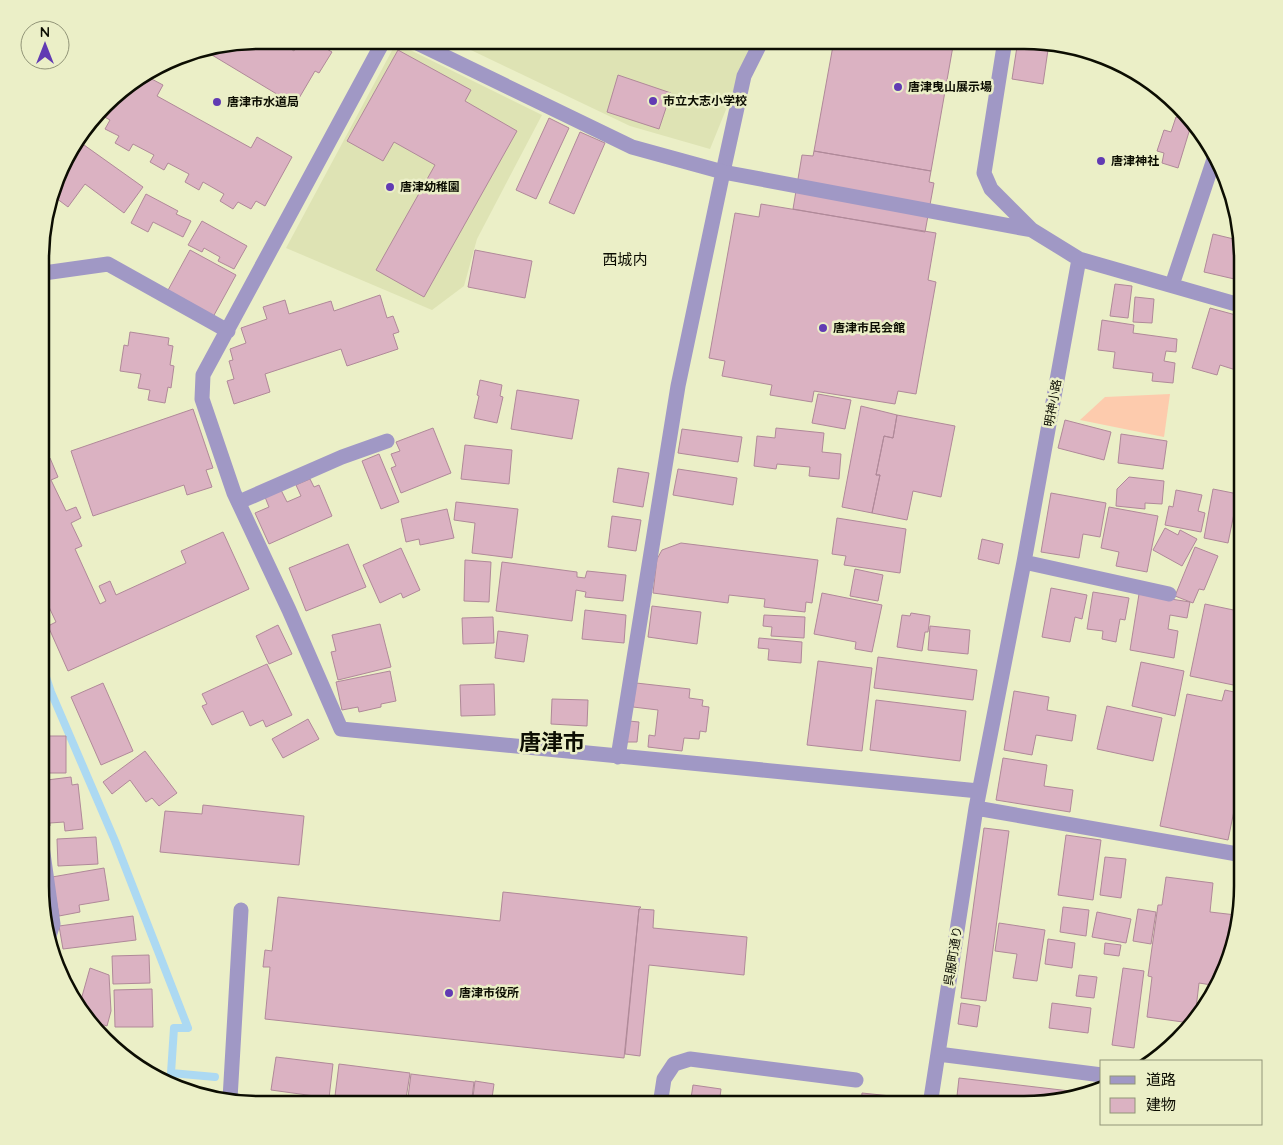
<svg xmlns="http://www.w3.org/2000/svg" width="1283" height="1145" font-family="Quicksand,'Noto Sans JP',sans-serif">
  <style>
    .built { fill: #dee3b4 }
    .green { fill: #fdcbad }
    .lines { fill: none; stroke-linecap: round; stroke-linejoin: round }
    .stream { stroke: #acd9f2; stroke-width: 8 }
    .building { fill: #dbb2c2; stroke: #b08999 }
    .lane { stroke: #a098c5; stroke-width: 15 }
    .street { stroke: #a098c5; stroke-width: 15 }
    .poi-dot { fill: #613bb3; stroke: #ebefc7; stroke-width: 2 }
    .labels { text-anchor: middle; stroke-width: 5; stroke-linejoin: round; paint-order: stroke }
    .poi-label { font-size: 12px; font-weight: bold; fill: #0c0d02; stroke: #ebefc7; text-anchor: start }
    .street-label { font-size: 12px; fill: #0c0d02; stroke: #ebefc7 }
    .quarter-label { font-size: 15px; fill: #0c0d02; stroke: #ebefc7 }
    .town-label { font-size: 22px; font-weight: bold; fill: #0c0d02; stroke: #ebefc7 }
    .rim { fill: none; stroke: #0c0d02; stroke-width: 2.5 }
  </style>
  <rect width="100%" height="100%" fill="#ebefc7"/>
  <path class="built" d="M450 40H759L740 75 710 149 630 126Z
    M396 43 542 115 477 239 464 286 432 310 286 248Z"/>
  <path class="green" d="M1170 394 1164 437 1080 420 1105 397Z"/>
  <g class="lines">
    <path class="stream" d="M42 665 51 692 115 841 188 1028H174L171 1073 215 1077"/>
  </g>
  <path class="building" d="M258 40H276L294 51 300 40H311L332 52 319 73 315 71 295 105 202 49Z
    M834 40H922L953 46 931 171 814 151Z
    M1018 40H1039L1049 43 1043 84 1012 79Z
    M398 50 471 90 465 101 517 131 424 297 376 270 435 165 394 142 383 161 347 141Z
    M618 75 671 93 659 129 607 112Z
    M146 76 163 85 157 96 251 148 257 137 292 157 265 206 256 201 251 209 238 202 233 209 220 201 224 194 203 182 199 190 185 182 189 174 168 163 164 170 150 162 154 155 133 144 129 151 115 143 119 136 105 129 110 120 101 115 115 94Z
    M1176 117 1192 122 1178 168 1162 163 1164 153 1157 151 1164 130 1171 132Z
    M549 118 569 128 536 199 516 190Z
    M580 132 605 143 574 214 549 203Z
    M77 140 143 187 124 213 85 184 68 207 52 195 69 149Z
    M814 151 931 171 929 182 934 183 925 232 793 209 802 155 813 156Z
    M146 194 178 211 176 214 191 221 183 237 153 222 148 232 131 223Z
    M761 204 936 233 928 280 936 282 916 394 898 391 895 404 814 391 812 402 770 395 772 385 722 376 725 361 709 358 735 213 759 217Z
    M202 221 247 246 234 269 218 261 220 257 204 248 202 252 188 245Z
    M1213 234 1242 241 1243 281 1204 272Z
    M190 250 236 275 213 317 167 292Z
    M475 250 532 261 525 298 468 287Z
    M1115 284 1132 286 1128 318 1110 316Z
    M380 295 387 318 393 316 399 332 393 334 398 349 347 366 341 349 265 374 270 392 234 404 227 381 234 379 229 361 233 360 230 349 246 343 241 328 267 319 263 307 285 300 289 314 331 301 334 311Z
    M1135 297 1154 299 1152 323 1133 322Z
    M1210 308 1243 317V360L1239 371 1220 365 1217 375 1192 368Z
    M1102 320 1134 325 1133 333 1177 339 1176 352 1166 351 1164 361 1175 363 1173 383 1152 381 1153 373 1113 368 1115 352 1098 350Z
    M130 332 169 338 168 345 173 346 170 365 174 366 171 388 168 387 165 403 148 400 150 390 138 388 141 374 120 371 124 345 128 346Z
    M480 380 502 385 500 396 503 397 497 423 474 418 479 396 477 395Z
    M517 390 579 400 572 439 511 429Z
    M818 394 851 400 845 429 812 423Z
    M861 406 897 415 893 438 884 436 876 475H880L872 513 842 507Z
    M193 409 213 468 206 470 212 487 187 495 184 485 93 516 71 451Z
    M897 415 955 426 941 497 913 491 907 520 872 513 880 475H876L884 436 893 438Z
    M1065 420 1111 432 1104 460 1058 448Z
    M433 428 451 473 401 493 391 468 396 466 391 454 400 451 396 442Z
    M776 428 824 433 822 452 841 454 839 479 809 476 810 467 777 464 776 469 754 466 757 436 775 438Z
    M682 429 742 437 738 462 678 453Z
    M1121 434 1167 441 1163 469 1118 463Z
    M465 445 512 450 509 484 461 479Z
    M379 454 399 502 381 509 362 461Z
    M50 458 58 477 51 480 66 511 76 507 81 518 71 523 82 546 75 549 100 604 106 601 99 586 110 581 116 595 186 563 181 551 223 532 249 589 68 671 48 626 56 622 42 592 43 462Z
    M618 468 649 473 643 507 613 502Z
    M678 469 737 478 733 505 673 495Z
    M1129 477 1164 481 1162 504 1145 503V509L1116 506 1117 489Z
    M310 479 314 487 319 485 332 516 269 544 255 513 269 507 265 497 281 490 287 502 301 496 296 485Z
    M1213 489 1238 494 1228 543 1204 538Z
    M1176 490 1202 495 1198 511 1205 513 1201 532 1165 525 1169 506 1173 507Z
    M1051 493 1106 503 1100 537 1083 534 1079 558 1041 552Z
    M456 502 518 509 512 558 472 553 475 523 454 520Z
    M1109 507 1158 516 1147 572 1116 566 1119 552 1101 548Z
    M447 509 454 538 420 545 419 539 406 542 401 519Z
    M612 516 641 520 636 551 608 547Z
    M837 518 906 529 900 573 844 565 846 556 832 554Z
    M1165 528 1178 535 1180 530 1197 539 1182 566 1153 550Z
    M982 539 1003 544 999 564 978 559Z
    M681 543 818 560 812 603 806 602 805 612 764 607 765 599 729 595 728 603 653 593 657 559 662 550Z
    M348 544 366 587 306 611 289 568Z
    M1195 547 1218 556 1204 590 1199 589 1193 603 1175 596Z
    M401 548 420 590 403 598 401 593 380 603 363 565Z
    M465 560 491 562 489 602 464 601Z
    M502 562 577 572V577L585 578 587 571 626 575 623 601 585 597 586 592 576 590 572 621 496 611Z
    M855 569 883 575 878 601 850 596Z
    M1051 588 1087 595 1082 619 1075 617 1070 642 1042 637Z
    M1093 592 1129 598 1125 620 1120 619 1116 642 1102 639 1103 631 1087 629Z
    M822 593 882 605 872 652 855 649 856 642 814 634Z
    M1139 594 1190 602 1187 618 1170 615 1168 629 1178 631 1174 658 1130 650Z
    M1205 604 1243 612 1234 658 1243 659V687L1190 676Z
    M652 606 701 612 697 644 648 637Z
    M585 610 626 615 624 643 582 639Z
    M911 613 930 616 928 632H925L922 651 897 647 902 615 910 616Z
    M764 615 805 617 804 638 771 636 772 627 763 626Z
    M493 617 494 643 463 644 462 618Z
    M380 624 391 667 338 680 331 652 336 651 332 635Z
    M278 625 292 654 269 664 256 636Z
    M930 626 970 630 968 654 928 650Z
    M498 631 528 635 524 662 495 658Z
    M759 638 802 642 801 663 768 660 769 649 758 648Z
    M878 657 977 670 973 700 874 688Z
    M818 661 872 668 862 751 807 745Z
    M1141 662 1184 671 1175 716 1132 706Z
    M267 664 292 715 266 727 263 720 250 726 243 711 212 725 202 706 207 704 202 694Z
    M390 671 396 701 381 704V707L359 712 358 707 342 710 336 682Z
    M103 683 133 751 101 765 71 697Z
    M636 683 690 689 689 698 703 700 702 706 709 707 706 732 700 731 699 739 684 738 682 751 648 747 649 735 655 736 658 710 633 707Z
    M494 684 495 715 461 716 460 685Z
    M1225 690 1243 694V767L1228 840 1160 826 1187 694 1222 701Z
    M1014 691 1049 697 1047 710 1076 715 1072 741 1036 735 1032 755 1004 750Z
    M552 699 588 700 587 726 551 724Z
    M876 700 966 711 960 761 870 750Z
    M1107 706 1162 718 1153 761 1097 749Z
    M308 719 319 739 283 758 272 739Z
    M629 721 639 722 637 742H627Z
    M41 736H66V773H41Z
    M145 751 177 793 159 806 152 798 146 802 130 780 112 794 103 782Z
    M1003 758 1047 765 1044 786 1073 790 1070 812 996 800Z
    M71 777 72 785 78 784 83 829 65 831 64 822 50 823V826L41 827V790L48 789 47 780Z
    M1243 787V842L1234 841Z
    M203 805 304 816 299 865 160 852 165 811 202 814Z
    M984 828 1009 831 986 1001 961 998Z
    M1066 835 1101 840 1093 900 1058 895Z
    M96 837 98 864 58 866 57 839Z
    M1105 857 1126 859 1121 898 1100 895Z
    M104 868 109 900 79 905 80 912 59 916 52 877Z
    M1166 877 1213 883 1210 912 1236 915 1221 983 1218 986 1199 983 1195 1017 1190 1023 1147 1017 1152 977 1148 976 1158 905H1162Z
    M503 892 641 907 639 909 624 1058 265 1019 270 967H263L265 950 272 951 278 897 500 921Z
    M1063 907 1089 910 1086 936 1060 932Z
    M639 909 654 910 653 928 747 937 744 975 649 965 640 1056 625 1054Z
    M1138 909 1156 912 1151 944 1133 941Z
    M1097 912 1131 919 1126 943 1092 937Z
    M133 916 136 940 63 949 59 926Z
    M999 923 1045 930 1037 981 1013 978 1017 954 995 951Z
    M1048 939 1075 943 1072 968 1045 964Z
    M1105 943 1121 945 1119 956 1104 954Z
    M149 955 150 983 113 984 112 956Z
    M90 968 109 975 111 1011 107 1026 88 1020 79 1007Z
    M1123 968 1144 971 1134 1048 1112 1045Z
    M1079 975 1097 977 1094 998 1076 996Z
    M152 989 153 1027H115L114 990Z
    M961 1003 980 1006 977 1027 958 1024Z
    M1052 1003 1091 1008 1088 1033 1049 1028Z
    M276 1057 333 1064 329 1098 271 1090Z
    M339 1064 410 1073 405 1105 334 1104Z
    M411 1074 474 1082 471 1105 429 1103V1105H407Z
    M959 1078 1087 1093 1039 1105H956Z
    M475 1081 494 1084 491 1105H472Z
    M693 1085 721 1089 719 1105H690Z
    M862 1093 891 1096 890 1105H861Z
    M564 1097 617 1105H562Z"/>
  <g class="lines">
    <path class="lane" d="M723 172 744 76 762 40
      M239 502 342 457 387 441
      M41 839 53 924 49 936
      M230 1099 241 910
      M660 1105 664 1079 674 1064 690 1059 856 1080"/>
    <path class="street" d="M384 40 203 375 202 399 234 493 289 610 341 729 979 791
      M411 40 632 147 723 172 1032 230
      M1079 259 1243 306
      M44 273 108 264 228 331
      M1172 285 1215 156
      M1024 562 1169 594
      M618 757 678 386 723 172
      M976 808 1243 855
      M938 1054 1102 1075
      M930 1105 976 808 1024 562 1079 259 1032 230 991 189 984 173 1005 40"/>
  </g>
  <g class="poi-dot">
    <circle cx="898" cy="87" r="5"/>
    <circle cx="653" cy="101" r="5"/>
    <circle cx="217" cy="102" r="5"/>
    <circle cx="1101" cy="161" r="5"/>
    <circle cx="390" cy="187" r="5"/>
    <circle cx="823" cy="328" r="5"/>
    <circle cx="449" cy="993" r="5"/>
  </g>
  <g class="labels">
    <g class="poi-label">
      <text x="908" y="91">唐津曳山展示場</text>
      <text x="663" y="105">市立大志小学校</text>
      <text x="227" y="106">唐津市水道局</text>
      <text x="1111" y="165">唐津神社</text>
      <text x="400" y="191">唐津幼稚園</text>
      <text x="833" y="332">唐津市民会館</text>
      <text x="459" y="997">唐津市役所</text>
    </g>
    <g class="street-label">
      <text transform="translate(1053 403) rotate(-80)" y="4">明神小路</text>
      <text transform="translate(953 956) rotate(-81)" y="4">呉服町通り</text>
    </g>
    <g class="quarter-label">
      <text x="625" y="265">西城内</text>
    </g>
    <g class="town-label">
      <text x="552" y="750">唐津市</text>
    </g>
  </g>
  <path d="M0 0H1283V1145H0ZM259 49H1024A210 210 0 0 1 1234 259V886A210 210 0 0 1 1024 1096H259A210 210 0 0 1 49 886V259A210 210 0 0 1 259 49Z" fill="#ebefc7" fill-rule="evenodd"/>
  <path class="rim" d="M259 49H1024A210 210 0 0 1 1234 259V886A210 210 0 0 1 1024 1096H259A210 210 0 0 1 49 886V259A210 210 0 0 1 259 49Z"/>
  <rect x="1100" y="1060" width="162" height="65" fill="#ebefc7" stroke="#929578"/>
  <rect x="1110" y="1076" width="25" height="8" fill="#a098c5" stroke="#929578"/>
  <text x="1146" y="1085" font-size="15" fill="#0c0d02">道路</text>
  <rect x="1110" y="1098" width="25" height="15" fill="#dbb2c2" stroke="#929578"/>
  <text x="1146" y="1110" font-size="15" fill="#0c0d02">建物</text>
  <g transform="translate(45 45)"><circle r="24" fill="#ebefc7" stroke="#929578"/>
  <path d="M0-4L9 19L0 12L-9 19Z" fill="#613bb3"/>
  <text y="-8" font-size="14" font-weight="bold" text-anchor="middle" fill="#0c0d02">N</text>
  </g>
</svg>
